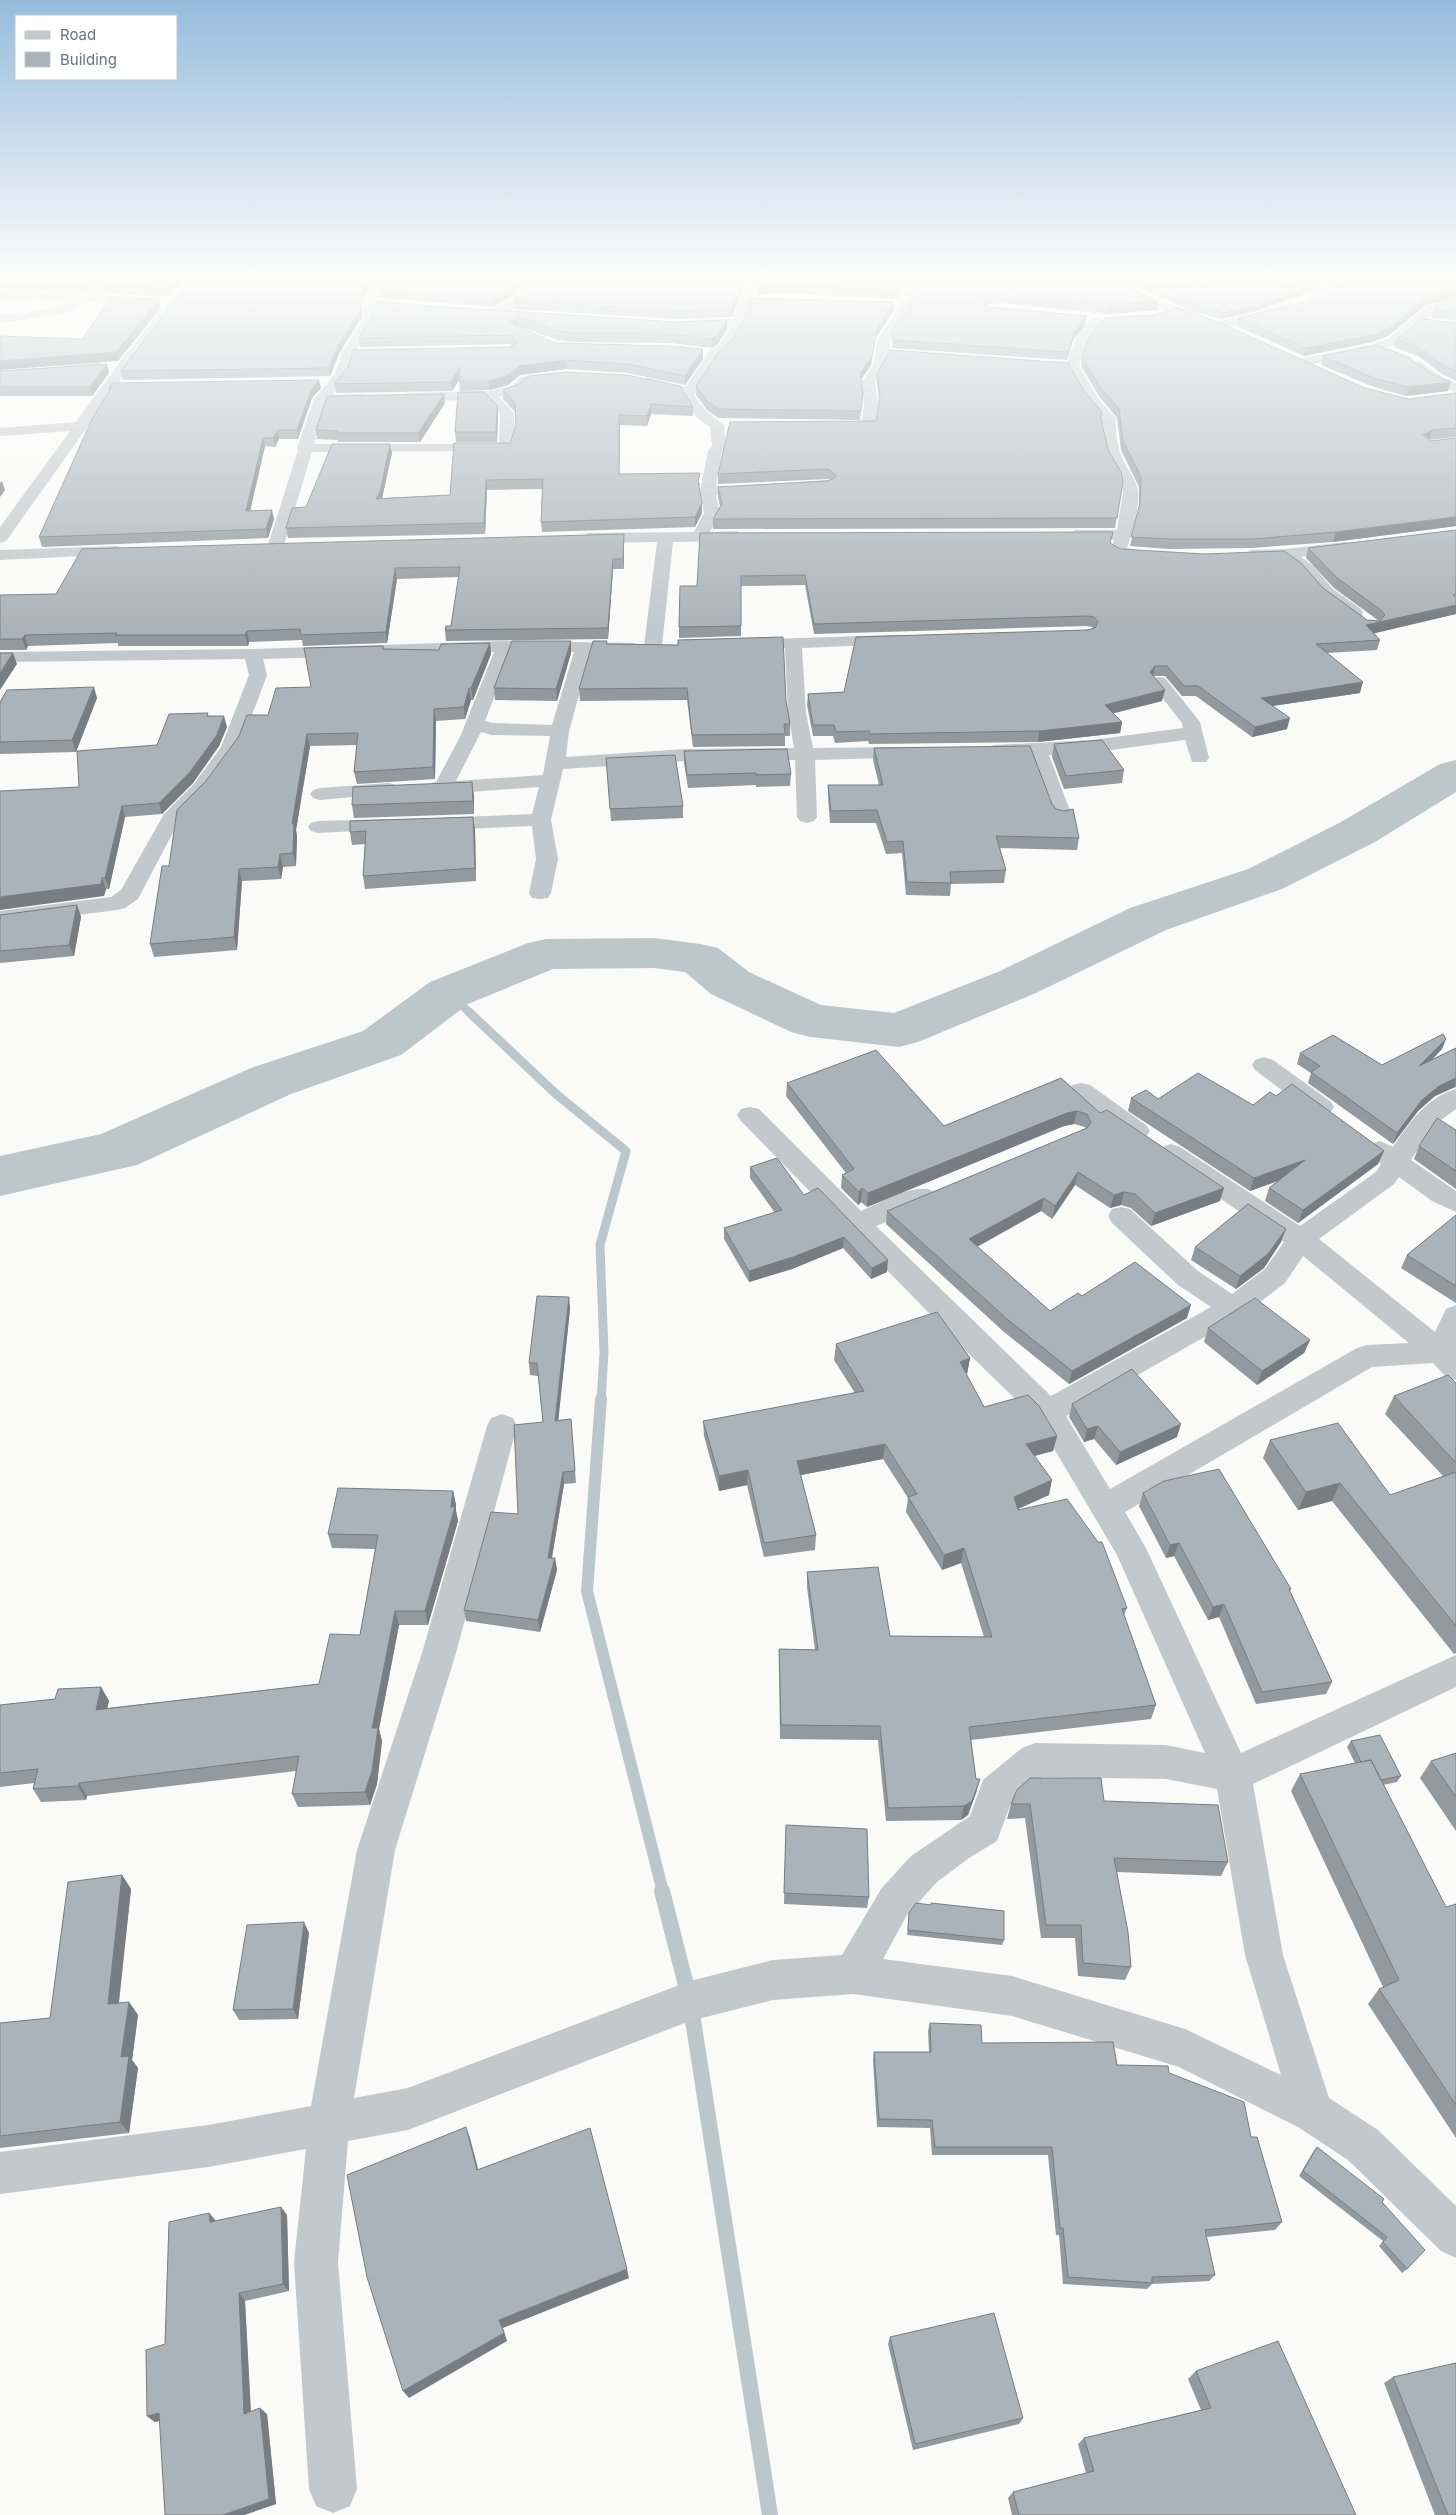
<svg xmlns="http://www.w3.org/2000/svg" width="1456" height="2515" font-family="Inter,sans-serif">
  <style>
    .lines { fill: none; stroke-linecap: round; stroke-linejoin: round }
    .stream-far3 { stroke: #bbc7cb; stroke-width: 8 }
    .stream-far2 { stroke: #bbc7cb; stroke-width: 9 }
    .stream-far1 { stroke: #bbc7cb; stroke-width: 12 }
    .stream { stroke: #bbc7cb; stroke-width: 16 }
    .river { fill: #bbc7cb; fill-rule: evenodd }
    .street { fill: #c3c8cc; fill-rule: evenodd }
    .wall { fill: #929a9f }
    .shaded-wall { fill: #777d82 }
    .building { fill: #aab3b9; stroke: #777d82 }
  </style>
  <rect width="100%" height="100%" fill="#fafaf8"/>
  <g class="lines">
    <path class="stream-far3" d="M449 993 470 1013"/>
    <path class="stream-far2" d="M469 1012 556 1094 626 1151 600 1245 604 1352 601 1401"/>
    <path class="stream-far1" d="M601 1399 587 1591 663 1892"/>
    <path class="stream" d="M662 1891 690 2001 770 2515"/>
    <path class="river" d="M1456 760V792L1375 842 1282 889 1166 930 1036 993 918 1042 899 1047 810 1037 791 1032 711 994 685 972 654 968 553 969 468 1004 401 1055 291 1094 137 1165 0 1196V1156L101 1134 251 1068 363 1031 430 982 528 943 546 939 654 938 700 944 718 948 749 972 821 1005 894 1013 1000 971 1130 908 1248 869 1341 822 1440 764Z"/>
    <path class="street" d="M103 277H115L97 295 146 297 152 301 146 305 88 302 71 311 56 315 0 323V315L45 310 73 301 0 298V290L83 294Z
      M188 277H200L128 370 6 541 0 543V527L70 431 0 436V428L76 422 118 364Z
      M381 277H393L377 299 413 304 419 308 413 312 376 307V318L354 353 348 375 332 395 364 394 371 398 364 402 327 403 314 444H499L500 414 486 400 407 401 400 397 407 393 489 391 513 385 520 377 537 374 544 378 542 381 529 383 522 390 499 397 514 413 515 435 510 451 312 452 284 545 276 550 270 548 268 545 298 450 297 448 314 399 335 374 342 353 364 318V301Z
      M531 277H543C533 290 509 320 491 316L489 313 491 310 512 298Z
      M749 277H761L744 323 728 350 719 357 694 395 706 411 724 425 726 446 722 451 716 486H726L733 490 731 493 716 495 720 513 710 532 737 531 745 536 737 541 673 542 662 646 659 650H647L644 646 657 542 588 543 580 538 588 533 694 532 704 513 700 491 708 451 712 446 710 427 696 417 681 394 642 384 640 381 647 377 686 387 709 351 719 345 730 327 690 328 684 324 690 320 733 319Z
      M911 277H923L905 317 890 338V350L924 354 930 358 924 362 888 357 875 383 878 403 874 429 831 428 829 425 831 422H862L864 403 861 383 873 366 878 338 893 317Z
      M1116 277H1128L1129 279 1144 281 1253 277C1243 287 1149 288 1132 286L1145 295 1210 318 1212 321 1206 325 1137 301 1123 291Z
      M1270 278 1307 286H1328L1334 290C1323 301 1281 287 1266 283L1264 281Z
      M1449 299H1456V305L1435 312 1397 344 1376 351 1304 366 1298 362 1299 359 1373 344 1389 338 1427 306Z
      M1273 308 1279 312 1277 315 1219 329 1213 325 1215 322Z
      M1098 317 1104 321 1088 341 1079 366 1097 397 1116 419C1115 431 1118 449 1123 460 1128 471 1137 480 1138 492 1140 507 1132 534 1127 548L1157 553 1159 556 1151 561 1112 555 1110 552 1114 540H1075L1067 535 1075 530H1117L1123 492 1121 481 1108 459 1101 428 1102 420 1084 399 1067 366C1070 350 1080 322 1098 317Z
      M120 346 124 347 126 350 124 353 90 367 58 375 51 371 53 368 80 361Z
      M1419 361 1441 376 1456 383V392L1431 382 1414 368 1413 365 1414 362Z
      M1346 542 1352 544 1354 547 1352 550 1301 557 1312 565 1333 589 1361 609 1363 613 1361 617C1337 623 1315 584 1299 571 1295 567 1288 561 1283 559 1272 555 1251 567 1243 555L1251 550 1286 549Z
      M118 546 126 551 124 554 0 560V550Z
      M892 635 898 636 901 640 898 644 802 648 806 713 813 748 912 747 919 749 922 753 919 757 815 760 817 817 814 821 807 823 800 821 797 817 795 760 685 761 563 769 551 820 558 859 551 893 548 898 540 899 532 898 529 893 536 859 532 826 438 830 431 828 428 824 431 820 438 818 532 814 539 787 442 794 428 792 425 788 428 784 436 782 460 737 494 652 263 659 267 675 240 747 208 792 179 821 138 899 125 908 117 910 0 925V911L111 897 121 890 164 814 194 784 221 747 249 675 245 659 0 662V652L253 649 505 641 635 643 638 647 635 651 591 652 569 731 566 757 685 749 794 748 788 713 785 648 745 649 739 648 736 644 739 640ZM512 651 574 652 552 725 493 723 485 721ZM481 732 492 735 550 736 543 775 456 781Z
      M1159 677 1165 678 1200 722 1209 758 1206 762H1192L1185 740 1111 750 1049 755 1072 816 1069 820 1062 822 1055 820 1052 816 1030 756 988 755 985 751 988 747 995 745 1092 740 1183 728 1182 723 1150 682 1153 678Z
      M389 783 396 785 399 789 396 793 320 800 313 798 310 794 313 790 320 788Z
      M388 819 395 821 398 825 395 829 318 833 311 831 308 827 311 823 318 821Z
      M1264 1057 1273 1060 1330 1101 1334 1107 1330 1113 1321 1115 1312 1113 1255 1070 1252 1065 1255 1060Z
      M1081 1083 1090 1085 1146 1125 1150 1131 1146 1137 1137 1139 1128 1137 1072 1097 1069 1091 1072 1085Z
      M1456 1089V1109L1433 1126 1411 1160 1456 1191V1212L1432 1201 1399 1177 1394 1184 1319 1239 1435 1332 1446 1309 1456 1305V1380L1446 1377 1433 1363 1372 1367 1125 1512 1146 1548 1241 1753 1456 1655V1687L1253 1784 1283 1955 1329 2098 1378 2130 1456 2206V2258L1441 2251 1348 2160 1298 2127 1179 2067 1012 2016 853 1994 773 2000 690 2021 408 2130 348 2141 338 2262 357 2489 350 2506 333 2513 316 2506 309 2489 294 2262 306 2149 208 2167 0 2194V2152L208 2125 311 2106 357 1850 422 1653 487 1426 491 1418 502 1414 513 1418 517 1426 456 1653 395 1850 354 2098 408 2088 690 1981 773 1960 842 1955 881 1889 911 1856 970 1816 983 1780 1022 1748 1035 1743 1166 1745 1205 1753 1117 1555 1037 1420 971 1356 741 1121 737 1115 741 1109 750 1107 759 1109 861 1211C881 1203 910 1184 931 1190L935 1197 931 1204 876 1226 1051 1396 1211 1307 1178 1285 1112 1223 1108 1216 1112 1209 1121 1207 1130 1209 1198 1271 1232 1294 1265 1269 1284 1242 1162 1159 1158 1153 1162 1147 1171 1144 1180 1147 1300 1226 1376 1172 1381 1164 1367 1150 1371 1144 1380 1141 1393 1147C1409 1123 1427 1097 1456 1089ZM1303 1256 1409 1343 1367 1345 1357 1348 1110 1489 1066 1416 1243 1315 1285 1283ZM1042 1777 1166 1779 1217 1789 1245 1955 1281 2075 1185 2029 1012 1976 883 1959 907 1915 937 1882 969 1858 997 1841 1011 1803Z"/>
  </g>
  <path class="wall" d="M0 277H101L82 293 0 288Z
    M186 277 169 297 100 293 98 285Z
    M193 277H380L362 300V317L340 352 330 376 123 380 121 371Z
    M388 277H529L511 297 493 307 380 298 379 290Z
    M538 277H748L732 317 676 319 515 309 514 300 521 297Z
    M909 277 899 299 779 293 757 295V287Z
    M922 277 1129 289 1157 310 1107 314 1001 303 989 304 987 305 990 307 1085 325 1073 340 1067 360 892 348V330L907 310Z
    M1129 277H1223L1150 279Z
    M1275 277H1348L1324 284H1307Z
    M1456 277V298L1426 305 1388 336 1372 342 1304 356 1237 326 1238 318 1301 303 1347 283Z
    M1139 282 1186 283 1306 289 1304 294 1253 312 1221 319 1191 311 1139 288Z
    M1456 299V321L1431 318 1434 309Z
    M386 303 727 329 718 344 712 348 671 343 574 342 558 340 518 326 555 343 703 349V359L685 385 628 373 566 369 520 375 508 385 490 390 460 391 459 380 452 391 336 393 334 384 510 347 512 345 511 344 360 347 359 338Z
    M894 310 876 337 871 365 861 380 863 394 860 420 718 418 707 410 696 395V386Z
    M1456 323V381L1442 374 1418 356 1394 347 1396 339Z
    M1323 356 1448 391 1406 396 1374 387 1321 365Z
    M1082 357 1365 388 1409 399 1456 393V438V437L1428 440 1431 441 1456 438V526L1333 542 1251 548 1169 549 1130 546 1139 509V487L1121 450 1117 418 1099 396 1081 366Z
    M0 371 109 373 92 396H0Z
    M877 374 1084 391 1101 419 1108 450 1123 482 1115 528 713 529V519L720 506 718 497V487L830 480 828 479 718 484V474L876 421 879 400 877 383Z
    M109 388H321L312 398 298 439H279L275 447 265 446 250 511 274 519 268 538 42 547 39 537 110 391Z
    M503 390 693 407V416L651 414 647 426 620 425 619 474 700 483 699 487 702 513 695 527 542 532 541 522 542 489 487 490 485 534 288 538 286 528 306 507 392 453 382 498 450 495 510 443 516 425 515 412 503 399Z
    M445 403 420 442H338V440L317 439 316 430Z
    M498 415 497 442H456L455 432Z
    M1456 530V614L1374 633 1380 640 1377 650 1327 653 1360 693 1273 706 1287 729 1252 737 1196 696H1182L1165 676H1154L1162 701 1113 713 1122 722 1120 733 1038 742 869 744 868 741 835 743 833 736H813L807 705 808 694 844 692 1093 628 1092 627 1086 626 814 634 805 585 741 586V636L679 638V627L697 586 700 533 1111 544 1120 549 1323 588 1367 620 1379 621 1334 588 1306 558 1308 548Z
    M624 544V569H613L608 639 446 641 445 630 451 626 459 577 397 579 387 643 303 646 302 640 249 642 248 646H118V643L28 646 26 650H0V595L56 594Z
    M490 643 491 654 473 700H471L465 719 436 721 435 779 357 784 354 772 357 745 310 746 296 830 297 836 296 866 283 867 281 879 242 881 237 950 154 957 150 944 169 866 206 781 268 715 311 687 383 646 384 649 439 650Z
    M607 644 786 701 790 724V736H785V746L693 747 687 700 580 701 579 689Z
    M571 653 557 701 495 700 494 688Z
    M97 698 76 752 0 754V702Z
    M209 716 227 727 219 746 193 783 162 814 125 817 109 889H106L104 896 79 787 157 745Z
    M1054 744 1124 770 1122 783 1064 789 1052 757Z
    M874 748 1052 804 1079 838 1077 850 1000 848 1006 870 1004 883 951 884 950 896 906 895 902 853 886 854 876 823H830L828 797V785H879L873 760Z
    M684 751 791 774 790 786 756 787V785L688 788 684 763Z
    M606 758 683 806V818L611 821Z
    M474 795V814L354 818 352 805Z
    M473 817 475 830 476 881 365 889 363 876 365 844 352 845 350 832Z
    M77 905 81 917 74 956 0 963V915Z
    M1456 1048V1088L1455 1087 1435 1096 1418 1111 1393 1144 1308 1083 1311 1073 1297 1064 1300 1053 1382 1065 1442 1049 1432 1060Z
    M1061 1078 1100 1113 1220 1201 1151 1226 1131 1208 1121 1205 1110 1208 1075 1185 1052 1219 1041 1211 977 1247 1050 1311 1082 1296 1187 1318 1069 1384 1004 1332 886 1224 887 1211 1086 1129 1085 1127 1074 1124 1064 1126 867 1207 861 1202 858 1205 841 1188 842 1175 846 1173 786 1096 787 1083 944 1126Z
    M1131 1098 1253 1105 1384 1151 1378 1164 1298 1223 1265 1201 1269 1188 1278 1181 1250 1191 1128 1111Z
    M1456 1130V1189L1414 1159 1419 1146Z
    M750 1167 804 1195 887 1272 871 1279 843 1248 792 1269 749 1282 724 1239V1228L775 1213 750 1178Z
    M1456 1215V1303L1401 1268 1407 1255Z
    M1281 1242 1264 1268 1236 1289 1191 1260 1195 1247Z
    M569 1297 570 1309 558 1420 571 1419 576 1483 564 1484 552 1558H555L557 1570 540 1632 466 1621 464 1610 518 1514 543 1422 538 1376 530 1375 529 1363Z
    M1208 1328 1310 1340 1304 1353 1257 1385 1204 1342Z
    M836 1344 970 1358 967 1374H966L984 1407 1057 1436 1053 1451 1034 1456 1049 1495 1018 1509 1127 1608 1124 1615 1156 1705 1151 1719 971 1740 976 1779H980L976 1793 968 1815 961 1820 886 1821 878 1740 780 1739 779 1664V1649L815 1650 807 1587V1572L890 1636 984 1637 961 1563 942 1570 906 1512 908 1498 883 1459 801 1475 816 1535 815 1550 764 1557 747 1485 719 1491 704 1436 703 1421 855 1393 834 1360Z
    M1456 1383V1653L1454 1654 1332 1501 1298 1510 1263 1458 1270 1440 1390 1495 1443 1476 1385 1414 1394 1396Z
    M1072 1404 1177 1437 1116 1465 1094 1439 1084 1442 1069 1417Z
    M453 1491 456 1505V1511L458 1521 428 1625H399L379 1729 382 1741 377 1784 370 1805 298 1807 292 1794 296 1771 87 1796 86 1800 41 1802 33 1789 34 1783 0 1787V1705L55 1699 101 1687 109 1701 107 1708 319 1684 360 1635 375 1549 332 1548 328 1534Z
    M1143 1493 1291 1589 1290 1591 1332 1682 1326 1694 1256 1704 1219 1617 1208 1620 1174 1556 1166 1558 1139 1506Z
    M1351 1741 1401 1776 1397 1782 1383 1785 1446 1907 1456 1904V2138L1368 2004 1379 1989 1383 1987 1291 1791 1300 1774 1355 1763 1347 1747Z
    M1456 1753V1831L1420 1778 1431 1761Z
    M1104 1801 1228 1862 1221 1876 1117 1872 1131 1967 1125 1980 1078 1976 1075 1938H1041L1025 1818 1007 1819 1011 1804Z
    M786 1825 869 1897 867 1908 784 1904Z
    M122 1875 131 1889 119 2003 129 2002 138 2015 132 2060 138 2068 129 2133 0 2148V2023L50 2018Z
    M909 1913 1004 1940 1002 1945 907 1935Z
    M309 1933 298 2019 239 2020 233 2010Z
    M930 2023 982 2043 1169 2073 1251 2137 1282 2222 1275 2230 1206 2237 1215 2275 1209 2281 1152 2284 1147 2289 1063 2284 1059 2235H1056L1048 2155H932L930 2128 877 2127 873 2060 874 2052H929L928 2031Z
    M1317 2147 1382 2202 1407 2269 1402 2273 1379 2246 1383 2241 1299 2176 1313 2152Z
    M281 2207 287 2215 289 2291 245 2301 251 2411 267 2414 276 2504 244 2515H165L160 2421 155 2422 147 2416 165 2344 209 2213 216 2221Z
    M890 2337 1023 2418 1019 2424 913 2450 888 2344Z
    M1196 2371 1356 2515H1012L1008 2498 1013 2492 1086 2473 1078 2444 1084 2438 1201 2410 1188 2379Z
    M1393 2377 1456 2515H1435L1384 2383Z"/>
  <path class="shaded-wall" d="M90 277H101L82 293 80 285Z
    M178 277H186L169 297 167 289Z
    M373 277H380L362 300V317L340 352 330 376 328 368 361 292Z
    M521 277H529L511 297 493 307 492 299Z
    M745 277H748L732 317V309Z
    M906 277H909L899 299V291Z
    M1325 277H1348L1324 284Z
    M779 285V293L757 295V287Z
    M1306 289 1304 294 1253 312 1221 319 1222 313Z
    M1456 290V298L1426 305 1388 336 1372 342 1304 356 1306 348 1428 296Z
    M989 296V304L982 307 983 299Z
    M159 299 161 308 118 361 0 370V361L116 352Z
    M1158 301 1157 310 1107 314 1108 305Z
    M894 302V310L876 337 871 365 859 382 860 373 877 329Z
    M518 316 519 325 510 330 509 322Z
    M1087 316 1085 325 1073 340 1067 360 1068 352 1074 332Z
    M727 320V329L718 344 712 348 711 339Z
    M703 349V359L685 385V376Z
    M566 360V369L520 375 508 385 490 390 489 381 519 366Z
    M107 364 109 373 92 396 90 387Z
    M460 367 461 377 452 391 451 382Z
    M319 380 321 388 312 398 298 439 297 430 311 390Z
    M1451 382 1448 391 1406 396 1409 387Z
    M444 394 445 403 420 442 418 433Z
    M651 404V414L647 426V416Z
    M497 405 498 415 497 442 496 432Z
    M619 415 620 425 619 484Z
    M278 430 279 439 275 447 273 438Z
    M1432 430 1429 439 1420 444 1423 435Z
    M263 438 265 446 248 520 246 511Z
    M390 444 392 453 381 503 376 499Z
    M486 480 487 490 485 534 484 523Z
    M2 481 5 490 0 497V483Z
    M702 503V513L695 527V517Z
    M272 510 274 519 268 538 266 529Z
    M1456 517V526L1333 542 1336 532Z
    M624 534V569L623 559Z
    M613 559V569L608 639V628Z
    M395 568 397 579 387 643 386 632Z
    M1456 605V614L1363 636 1366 625Z
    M247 631 249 642 248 646 245 635Z
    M25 635 28 646 26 650 22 639Z
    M571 641V653L557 701 556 689Z
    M490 643 491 654 473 700 471 688Z
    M13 653 17 664 0 690V673Z
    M1155 666 1153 676 1150 672Z
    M1363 682 1360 693 1259 708 1261 698Z
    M94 687 97 698 76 752 72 740Z
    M469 688 471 700 465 719 464 707Z
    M1165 690 1162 701 1103 716 1105 705Z
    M434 709 436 721 435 779 433 767Z
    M224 716 227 727 219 746 193 783 162 814 159 803Z
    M1290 718 1287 729 1252 737 1255 727Z
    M1122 722 1120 733 1038 742 1039 731Z
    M307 734 310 746 296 830 297 836 296 866 293 853 292 824Z
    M472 782 474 795V814L473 801Z
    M122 806 125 817 109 889 105 878Z
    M473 817 475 830 476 881 475 868Z
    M280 854 283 867 281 879 278 867Z
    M239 869 242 881 237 950 234 937Z
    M102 878 106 889 104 896 0 910V897Z
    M77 905 81 917 74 956 69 945Z
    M1446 1039 1442 1049 1414 1077 1419 1066Z
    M1456 1078 1455 1087 1435 1096 1418 1111 1393 1144 1397 1133 1422 1100 1439 1086Z
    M1077 1111 1074 1124 1064 1126 867 1207 868 1193 1067 1113Z
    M1384 1151 1378 1164 1298 1223 1303 1210Z
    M1305 1160 1300 1173 1250 1191 1254 1178Z
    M1078 1172 1075 1185 1052 1219 1055 1206Z
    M862 1188 861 1202 858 1205 859 1192Z
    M1224 1188 1220 1201 1151 1226 1155 1213Z
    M1124 1192 1121 1205 1110 1208 1114 1195Z
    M1044 1198 1041 1211 967 1252 969 1239Z
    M1286 1229 1281 1242 1264 1268 1236 1289 1240 1276Z
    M844 1237 843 1248 792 1269 749 1282V1271Z
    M888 1260 887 1272 871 1279 872 1268Z
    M569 1297 570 1309 557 1433 555 1421Z
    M1191 1305 1187 1318 1069 1384 1072 1371Z
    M1310 1340 1304 1353 1257 1385 1262 1371Z
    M970 1358 967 1374 957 1377 960 1362Z
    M1181 1424 1177 1437 1116 1465 1120 1452Z
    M1098 1426 1094 1439 1084 1442 1087 1429Z
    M1057 1436 1053 1451 1023 1459 1026 1444Z
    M885 1444 883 1459 796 1476 797 1461Z
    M748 1470 747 1485 719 1491V1476Z
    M563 1472 564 1484 550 1569 548 1558Z
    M1052 1480 1049 1495 1011 1512 1014 1497Z
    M1340 1483 1332 1501 1298 1510 1306 1492Z
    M453 1491 456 1505V1511L458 1521 428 1625 425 1611 451 1507Z
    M1179 1543 1174 1556 1166 1558 1170 1545Z
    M964 1548 961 1563 942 1570 944 1555Z
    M555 1558 557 1570 540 1632 538 1620Z
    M1224 1604 1219 1617 1208 1620 1213 1607Z
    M395 1611 399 1625 379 1729 382 1741 377 1784 370 1805 365 1792 372 1728Z
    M101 1687 109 1701 104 1723 96 1710Z
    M980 1779 976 1793 968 1815 961 1820 964 1806Z
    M79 1783 87 1796 86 1800 78 1786Z
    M122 1875 131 1889 117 2017 108 2004Z
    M304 1922 309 1933 298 2019 293 2009Z
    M129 2002 138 2015 132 2060 138 2068 129 2133 120 2122 121 2057Z
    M466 2127 470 2138 481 2180 477 2170Z
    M281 2207 287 2215 289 2291 283 2284Z
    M209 2213 216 2221 210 2222Z
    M627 2269 629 2278 503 2328 507 2341 409 2398 403 2391 499 2320Z
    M239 2293 245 2301 251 2419 244 2414Z
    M260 2408 267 2414 276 2504 244 2515H223Z
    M159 2413 167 2419 155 2422 147 2416Z"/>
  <path class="building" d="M0 277H90L80 285 0 280Z
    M108 277H178L167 289 98 285Z
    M193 277H373L361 292V309L339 344 328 368 121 371Z
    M388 277H521L510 288 492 299 379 290Z
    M538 277H745L732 309 676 311 514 300 521 297Z
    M760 277H906L899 291 779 285 757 287Z
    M922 277H1118L1129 289 1158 301 1108 305 1002 295 989 296 983 299V302L990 307 1087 316 1074 332 1068 352 892 340V330L907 310Z
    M1242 277H1258L1306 289 1254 307 1222 313 1192 305 1139 282 1186 283Z
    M1360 277H1456V290L1428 296 1390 328 1375 334 1306 348 1238 318 1301 303 1336 285 1347 283Z
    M111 297 159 299 116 352 0 361V336L82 339Z
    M752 298 894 302 877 329 872 357 860 373 863 394 861 411 718 409 707 401 696 386 720 350 732 340 746 316Z
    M1456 299V312L1434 309 1438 306Z
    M377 301 386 303 676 322 727 320 718 335 711 339 671 334 574 333 558 331 518 316 509 322 555 343 671 346 703 349 685 376 628 364 566 360 519 366 507 376 489 381H459L460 367 451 382 334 384 348 367 353 350 510 347 518 342 510 335 359 338 376 310Z
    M1177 308 1216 321 1365 388 1409 399 1456 393V428L1432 430 1423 435 1431 441 1456 438V517L1336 532 1253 539H1170L1131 537 1140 503 1141 477 1123 441 1119 409 1100 387 1082 357 1090 336 1104 318 1152 315Z
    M1423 319 1456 323V371L1444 366 1420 348 1396 339Z
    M1377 345 1408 357 1433 375 1451 382 1409 387 1376 379 1323 356Z
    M890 350 1068 363 1084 391 1101 411V419L1108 450 1121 472 1123 482 1117 518 713 519 722 504 718 487 829 481 837 476 828 469 718 474 730 422 876 421 880 394 877 374Z
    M107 364 90 387H0V371Z
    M565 372 627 375 680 386 693 407 651 404 647 416 619 415V474L700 473 698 481 702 503 695 517 541 522 543 479 486 480 484 523 286 528 292 508 306 507 332 444H390L380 492 376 499 450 495 454 443H510L516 425 515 403 503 390 519 384 529 376Z
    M319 380 311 390 297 430H278L273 438H263L246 511 272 510 266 529 39 537 93 417 112 387 109 388 112 383Z
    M458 392H484L497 405 496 432H455Z
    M444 394 418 433H337L338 431 316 430 327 396Z
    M1456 530V594L1453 595 1456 597V605L1366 625 1380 640 1316 644 1363 682 1261 698 1290 718 1255 727 1198 686H1184L1167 666H1155L1150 672 1165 690 1105 705 1122 722 1039 731 870 734 869 731 836 732 834 725H813L808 694 844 692 856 637 1088 630 1095 628 1098 622 1094 617 1088 616 814 624 805 575 741 576V626L679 627 680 586H697L700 533 1113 532 1110 543 1120 549 1204 554 1284 551 1301 563 1323 588 1367 620 1380 621 1385 615 1381 610 1337 578 1308 548Z
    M624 534 623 559H613L608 628 445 630 446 626H451L460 567 395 568 386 632 301 635 300 629 247 631 245 635H115L117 633 25 635 22 639H0V595L56 594 82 549Z
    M783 637 786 701 790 724H784L785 734 692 735 687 688 579 689 593 641H607L606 644 678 645V640Z
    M512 641H571L556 689 494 688Z
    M490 643 471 688H469L464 707 434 709 433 767 354 772 358 733 307 734 292 824H294L293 853 280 854 278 867 239 869 234 937 150 944 162 866H169L177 810 206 781 239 736 247 715H268L276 688 311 687 304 648 383 646V649L439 650 441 644Z
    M0 653H13L0 673Z
    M94 687 72 740 0 742V702L7 690Z
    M208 713 207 716H224L217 735 190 772 159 803 122 806 105 878H102L101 884 0 897V791L79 787 77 751 157 745 169 714Z
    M1102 740 1124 770 1066 776 1054 744Z
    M1030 746 1052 804 1056 809 1064 811 1073 809 1079 838 996 836 1006 870 950 872 951 883 907 882 903 841 887 842 877 810 831 811 828 785H883L874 748Z
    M787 749 791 774 756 775V773L687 775 684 751Z
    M675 755 683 806 610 809 606 758Z
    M472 782 473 801 352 805 353 787Z
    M473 817 475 868 363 876 366 831 350 832V821Z
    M77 905 69 945 0 951V915Z
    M1443 1034 1446 1039 1419 1066 1456 1048V1078L1439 1086 1422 1100 1397 1133 1311 1072 1320 1066 1300 1053 1333 1035 1382 1065Z
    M876 1050 944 1126 1061 1078 1100 1113 1107 1110 1224 1188 1155 1213 1135 1194 1124 1192 1114 1195 1078 1172 1055 1206 1044 1198 969 1239 1050 1311 1078 1293 1082 1296 1135 1262 1191 1305 1072 1371 1007 1319 887 1211 1087 1128 1091 1122 1087 1114 1077 1111 1067 1113 868 1193 862 1188 859 1192 842 1175 854 1169 787 1083Z
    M1198 1073 1253 1105 1270 1092 1276 1096 1292 1084 1384 1151 1303 1210 1269 1188 1305 1160 1254 1178 1131 1098 1146 1090 1158 1099Z
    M1437 1118 1456 1130V1171L1419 1146Z
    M777 1158 804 1195 818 1188 888 1260 872 1268 844 1237 793 1257 749 1271 724 1228 782 1210 750 1167Z
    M1248 1204 1286 1229 1268 1254 1240 1276 1195 1247Z
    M1456 1215V1286L1407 1255Z
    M537 1296 569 1297 555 1421 571 1419 575 1471 563 1472 548 1558H555L538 1620 464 1610 491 1512 518 1514 514 1425 543 1422 537 1363H529Z
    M1255 1298 1310 1340 1262 1371 1208 1328Z
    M937 1312 970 1358 960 1362 984 1407 1028 1395 1039 1406 1057 1436 1026 1444 1052 1480 1014 1497 1018 1510 1067 1499 1098 1542H1102L1127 1608 1122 1609 1156 1705 969 1727 976 1779H980L972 1801 964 1806 888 1808 880 1726 781 1725 779 1649 818 1650 807 1572 878 1567 890 1636 992 1637 964 1548 944 1555 908 1497 917 1494 885 1444 797 1461 816 1535 764 1543 748 1470 719 1476 703 1421 864 1391 836 1344Z
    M1132 1369 1181 1424 1120 1452 1098 1426 1087 1429 1072 1404Z
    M1448 1375 1456 1383V1463L1394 1396Z
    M1338 1423 1390 1495 1456 1472V1626L1340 1483 1306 1492 1270 1440Z
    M1219 1469 1291 1589H1289L1332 1682 1262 1692 1224 1604 1213 1607 1179 1543 1170 1545 1143 1493 1164 1481Z
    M338 1488 453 1491 451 1507H455L425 1611H395L372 1728H378L372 1771 365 1792 292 1794 299 1756 79 1783 78 1786 33 1789 38 1769 0 1773V1705L55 1699 58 1689 101 1687 96 1710 319 1684 330 1634 360 1635 378 1535 328 1534Z
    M1380 1735 1401 1776 1381 1780 1371 1760 1361 1762 1351 1741Z
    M1456 1753V1797L1431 1761Z
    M1371 1760 1446 1907 1456 1904V2105L1379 1989 1399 1980 1300 1774Z
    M1030 1778H1101L1104 1801 1218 1805 1228 1862 1114 1858 1128 1932 1131 1967 1083 1963 1081 1925H1046L1030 1804H1011L1017 1790Z
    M786 1825 867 1829 869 1897 784 1893Z
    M122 1875 108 2004 129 2002 121 2057 129 2056 120 2122 0 2136V2023L50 2018 68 1882Z
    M916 1903 931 1905V1903L1004 1911V1940L908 1930 909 1913Z
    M304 1922 293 2009 233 2010 247 1925Z
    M930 2023 981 2025 982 2043 1113 2042 1117 2065 1168 2066 1169 2073 1244 2102 1251 2137H1257L1282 2222 1205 2230 1215 2275 1152 2277V2283L1068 2277 1063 2228H1060L1052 2147H935L932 2120 879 2119 874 2052H931Z
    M466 2127 477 2170 590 2128 627 2269 499 2320 504 2333 403 2391 367 2277 347 2175Z
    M1317 2147 1384 2199 1382 2202 1425 2250 1407 2269 1383 2242 1387 2237 1303 2171Z
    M281 2207 283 2284 239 2293 244 2414 260 2408 269 2499 223 2515H165L159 2413 147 2416 146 2350 165 2344 169 2222 209 2213 210 2222Z
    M994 2313 1023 2418 915 2444 890 2337Z
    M1278 2341 1356 2515H1019L1013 2492 1094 2471 1084 2438 1211 2408 1196 2371Z
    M1456 2363V2515H1448L1393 2377Z"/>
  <linearGradient id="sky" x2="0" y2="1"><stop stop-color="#96bcdc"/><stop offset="0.44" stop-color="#fdfdfc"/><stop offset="1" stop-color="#fdfdfc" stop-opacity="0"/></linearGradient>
  <rect width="1456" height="629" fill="url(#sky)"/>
  <rect x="15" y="15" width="162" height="65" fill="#ffffff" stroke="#c1c8cd"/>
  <rect x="25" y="31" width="25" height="8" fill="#c3c8cc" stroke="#c1c8cd"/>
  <text x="60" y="40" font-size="15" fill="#657683">Road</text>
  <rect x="25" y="52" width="25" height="15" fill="#aab3b9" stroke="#c1c8cd"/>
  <text x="60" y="65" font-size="15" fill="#657683">Building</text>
</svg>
